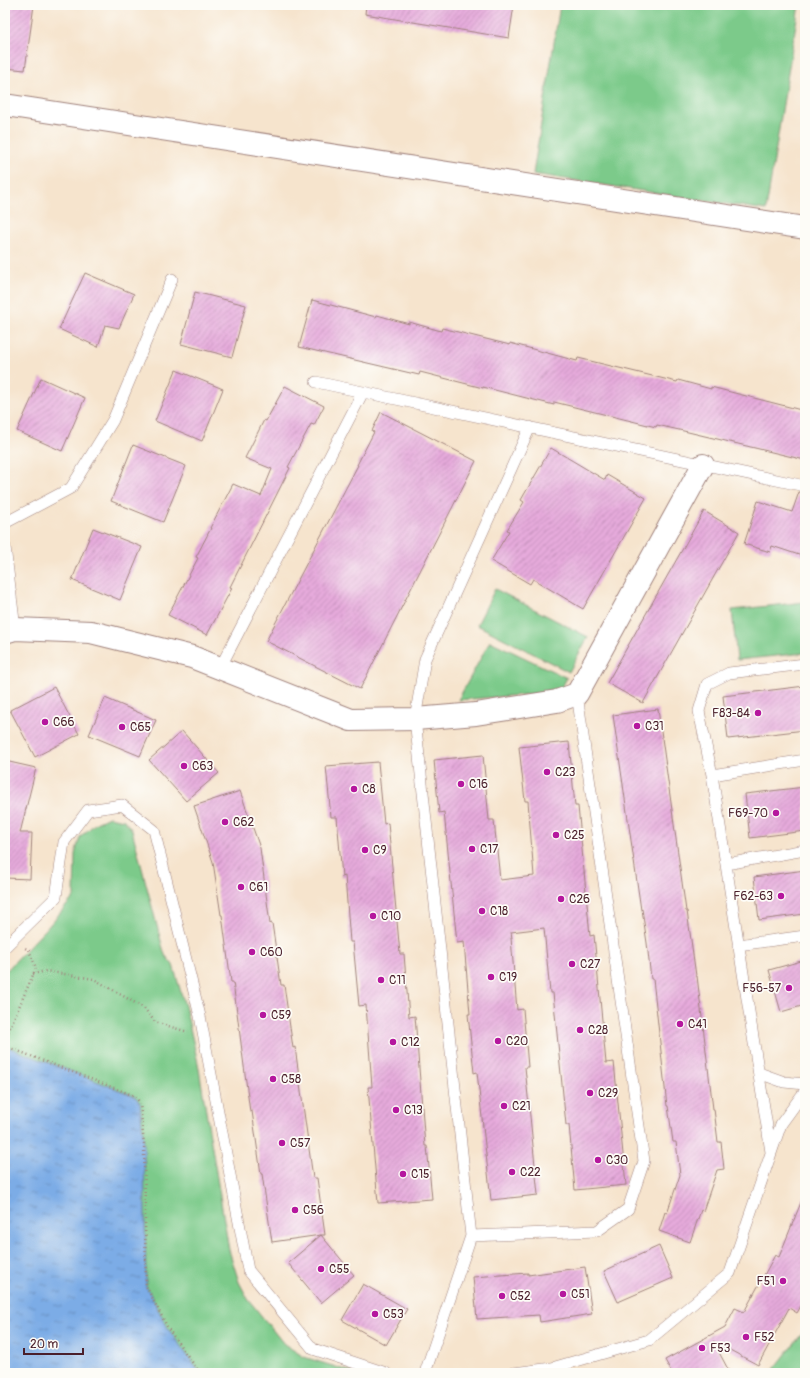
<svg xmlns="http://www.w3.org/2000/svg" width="810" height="1378" font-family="Pangolin,sans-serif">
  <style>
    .green { fill: #7bca8a; stroke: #62745a }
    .water { fill: url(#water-ripples); stroke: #626688 }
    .building { fill: url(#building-hatch) }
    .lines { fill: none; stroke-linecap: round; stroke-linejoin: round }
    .lane-casing { stroke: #a0827c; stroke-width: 12 }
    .street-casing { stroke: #a0827c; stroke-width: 24 }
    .path { stroke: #a0827c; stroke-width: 2.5; stroke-dasharray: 1 3; stroke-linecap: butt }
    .lane { stroke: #fff; stroke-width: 11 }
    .street { stroke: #fff; stroke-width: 22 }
    .poi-dot { fill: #b5179e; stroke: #fdfcf7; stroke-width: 1.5 }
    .labels { text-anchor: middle; stroke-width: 3.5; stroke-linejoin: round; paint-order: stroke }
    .poi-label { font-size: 12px; fill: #4a1f2b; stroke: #fdfcf7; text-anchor: start }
  </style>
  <defs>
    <pattern id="water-ripples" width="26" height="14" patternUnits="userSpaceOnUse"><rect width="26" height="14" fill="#7bace6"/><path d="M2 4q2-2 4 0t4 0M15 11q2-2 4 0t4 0" fill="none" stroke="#678bbb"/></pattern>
    <pattern id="building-hatch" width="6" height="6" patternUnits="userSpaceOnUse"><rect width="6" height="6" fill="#e6aadc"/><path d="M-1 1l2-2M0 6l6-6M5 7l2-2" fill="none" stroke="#bc8ab3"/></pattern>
  </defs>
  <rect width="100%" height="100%" fill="#fdfcf7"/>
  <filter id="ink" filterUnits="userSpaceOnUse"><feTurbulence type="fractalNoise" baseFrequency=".025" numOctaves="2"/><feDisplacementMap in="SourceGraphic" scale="8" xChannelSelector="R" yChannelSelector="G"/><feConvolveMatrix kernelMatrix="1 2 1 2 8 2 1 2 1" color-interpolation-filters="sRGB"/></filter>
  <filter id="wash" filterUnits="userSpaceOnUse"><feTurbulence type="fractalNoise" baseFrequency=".012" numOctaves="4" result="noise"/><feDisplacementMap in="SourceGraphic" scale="16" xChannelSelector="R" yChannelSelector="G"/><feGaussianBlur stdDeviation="0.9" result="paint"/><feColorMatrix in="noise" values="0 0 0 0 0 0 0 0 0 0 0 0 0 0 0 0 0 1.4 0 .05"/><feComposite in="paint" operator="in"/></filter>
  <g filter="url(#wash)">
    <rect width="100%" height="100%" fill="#f6e4cd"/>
    <path class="green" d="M560 5H799L766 210 533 174Z
      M495 589 588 637 569 672 477 625Z
      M805 602V653L737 660 732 610Z
      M490 641 567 678 559 692 458 700Z
      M109 817 124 820 132 830 162 945 165 955 173 965 185 1006 198 1063 229 1250 239 1282 248 1299 284 1344 304 1357 355 1373H5V972L46 929 74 897 75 854 80 837 96 823Z
      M805 1330V1373H771Z"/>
    <path class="water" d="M5 1046 135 1096 140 1103 144 1144 146 1286 169 1330 200 1373H5Z"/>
    <g id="blocks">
      <path class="building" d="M5 5H34L25 70 5 68Z
        M366 5H514L509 38 365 14Z
        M85 273 134 294 119 328 105 325 98 347 59 329Z
        M195 292 246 305 232 357 181 344Z
        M312 300 376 317 377 315 409 324V322L441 331 442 328 510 345V343L577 361 578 358 677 382 678 380 711 389V387L805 411V460L688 432 657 425 656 427 554 402V405L483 387V388L420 372 419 375 299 347Z
        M176 370 223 389 202 441 155 421Z
        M41 378 85 398 62 451 17 431Z
        M285 386 324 406 314 425 311 424 288 467 290 468 230 587 232 588 207 635 168 615 198 558 196 557 211 528H210L233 484 261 496 272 469 245 458 264 420 266 421Z
        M381 412 476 461 360 689 266 641 358 465H357L374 432 372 431Z
        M133 445 186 466 163 522 111 501Z
        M551 448 605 480 607 475 646 498 583 609 533 579 530 584 491 561 509 531 507 530 524 502 521 500Z
        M799 492 805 493V557L772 546 770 552 744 544 758 501 792 512Z
        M704 511 739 532 643 703 607 683Z
        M93 528 142 547 120 600 72 580Z
        M805 686V730L728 739 723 696Z
        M54 687 79 734 35 757 10 710Z
        M105 698 156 720 140 756 89 735Z
        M658 709 686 911H687L696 976H697L713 1109H714L718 1142H721L724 1169 717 1170 703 1211 701 1210 690 1242 659 1231 665 1212 667 1213 680 1175 676 1142H673L668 1106H667L653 979H651L647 943 642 909 641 910 613 715Z
        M182 731 219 773 186 801 149 760Z
        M569 742 575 806H578L590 936 594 935 606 1063 614 1062 626 1185 575 1190 569 1125H566L553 993H550L544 928 511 932 512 938H511L517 1010 523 1009 528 1067H525L538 1195 491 1200 477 1072 474 1073 468 1014H470L464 942 457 943 444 812 439 813 434 760 483 755 489 820H494L500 880 534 876 528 801H525L519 747Z
        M5 761 36 768 20 833H32L30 879 5 878Z
        M378 762 384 824 388 823 400 954H404L409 1017 415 1016 425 1146H427L432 1199 378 1203 368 1087H372L366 1005 359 1006 353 942H350L345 876 342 877 337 817H331L326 766Z
        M805 787V831L750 838 745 794Z
        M240 791 260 848 270 924 272 923 281 985H284L293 1048 295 1047 313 1178H317L325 1235H321L354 1275 321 1303 288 1263 321 1235 272 1242 262 1174H261L252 1111 250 1112 233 982H231L222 915H221L213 862 194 806Z
        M805 870V914L759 920 754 877Z
        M805 960V1005L781 1012 769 970Z
        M804 1195H805V1299L797 1313 789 1308 758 1365 713 1341 730 1373H672L665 1360 725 1327 735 1308 744 1312 775 1255 779 1257Z
        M659 1246 673 1278 618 1302 604 1271Z
        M585 1267 592 1314 540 1322 539 1315 477 1319 473 1277 528 1273V1275Z
        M363 1284 407 1309 386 1345 342 1320Z"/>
    </g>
  </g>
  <g filter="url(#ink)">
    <use href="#blocks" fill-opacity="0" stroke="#a0827c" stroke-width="1"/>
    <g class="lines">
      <defs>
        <path id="lane" d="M316 382 805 486
          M5 523 71 488 113 420 172 279
          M5 547 15 629
          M220 668 363 392
          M712 775 699 711 707 684 729 673 805 664
          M726 864 805 850
          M738 945 805 936
          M5 947 56 897 64 842 88 810 122 805 154 830 200 1016 248 1270 313 1349 386 1373
          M759 1073 784 1082 805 1084
          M771 1152 712 775 805 760
          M471 1236 597 1231 628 1209 644 1161 577 694
          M425 1373 471 1236 415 719 425 659 530 427
          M514 1373 552 1368 649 1340 730 1273 781 1124 805 1091"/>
        <path id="street" d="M5 105 805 228
          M5 632 15 629 91 632 192 657 351 720 415 719 476 714 557 701 577 694 703 465"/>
      </defs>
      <use href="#lane" class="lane-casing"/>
      <use href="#street" class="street-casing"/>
      <path class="path" d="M33 974 46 971 94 979 144 1008 155 1022 188 1032
        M5 1039 36 968 29 950 25 948
        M5 1046 135 1096 140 1103 144 1144 146 1286 169 1330 200 1373"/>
      <use href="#lane" class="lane"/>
      <use href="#street" class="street"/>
    </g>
  </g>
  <g class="poi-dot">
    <circle cx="758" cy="713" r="4"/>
    <circle cx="45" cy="722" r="4"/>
    <circle cx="637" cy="726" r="4"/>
    <circle cx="122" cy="727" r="4"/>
    <circle cx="184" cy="766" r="4"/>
    <circle cx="547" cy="772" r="4"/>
    <circle cx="461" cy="784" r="4"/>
    <circle cx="354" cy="789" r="4"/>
    <circle cx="776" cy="813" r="4"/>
    <circle cx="225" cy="822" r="4"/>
    <circle cx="556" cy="835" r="4"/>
    <circle cx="472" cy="849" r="4"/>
    <circle cx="365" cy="850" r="4"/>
    <circle cx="241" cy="887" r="4"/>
    <circle cx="781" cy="896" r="4"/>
    <circle cx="561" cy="899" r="4"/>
    <circle cx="482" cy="911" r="4"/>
    <circle cx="373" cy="916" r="4"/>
    <circle cx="252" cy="952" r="4"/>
    <circle cx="572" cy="964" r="4"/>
    <circle cx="491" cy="977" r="4"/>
    <circle cx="381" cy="980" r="4"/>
    <circle cx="789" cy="988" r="4"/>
    <circle cx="263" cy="1015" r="4"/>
    <circle cx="680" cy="1024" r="4"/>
    <circle cx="580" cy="1030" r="4"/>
    <circle cx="498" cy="1041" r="4"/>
    <circle cx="393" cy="1042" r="4"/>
    <circle cx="273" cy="1079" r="4"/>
    <circle cx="590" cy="1093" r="4"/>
    <circle cx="504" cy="1106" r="4"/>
    <circle cx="396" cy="1110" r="4"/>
    <circle cx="282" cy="1143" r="4"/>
    <circle cx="598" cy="1160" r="4"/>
    <circle cx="512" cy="1172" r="4"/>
    <circle cx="403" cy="1174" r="4"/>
    <circle cx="295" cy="1210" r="4"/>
    <circle cx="321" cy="1269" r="4"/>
    <circle cx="783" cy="1281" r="4"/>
    <circle cx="563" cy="1294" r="4"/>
    <circle cx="502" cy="1296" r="4"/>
    <circle cx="375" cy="1314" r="4"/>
    <circle cx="746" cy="1337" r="4"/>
    <circle cx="702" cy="1348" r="4"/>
  </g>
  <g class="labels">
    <g class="poi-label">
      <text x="750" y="717" text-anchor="end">F83-84</text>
      <text x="53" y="726">C66</text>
      <text x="645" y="730">C31</text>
      <text x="130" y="731">C65</text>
      <text x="192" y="770">C63</text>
      <text x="555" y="776">C23</text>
      <text x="469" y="788">C16</text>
      <text x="362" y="793">C8</text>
      <text x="768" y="817" text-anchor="end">F69-70</text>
      <text x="233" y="826">C62</text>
      <text x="564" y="839">C25</text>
      <text x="480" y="853">C17</text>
      <text x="373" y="854">C9</text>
      <text x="249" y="891">C61</text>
      <text x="773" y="900" text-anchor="end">F62-63</text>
      <text x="569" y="903">C26</text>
      <text x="490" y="915">C18</text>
      <text x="381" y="920">C10</text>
      <text x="260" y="956">C60</text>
      <text x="580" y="968">C27</text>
      <text x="499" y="981">C19</text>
      <text x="389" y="984">C11</text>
      <text x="781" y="992" text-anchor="end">F56-57</text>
      <text x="271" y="1019">C59</text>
      <text x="688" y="1028">C41</text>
      <text x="588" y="1034">C28</text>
      <text x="506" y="1045">C20</text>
      <text x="401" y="1046">C12</text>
      <text x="281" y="1083">C58</text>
      <text x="598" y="1097">C29</text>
      <text x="512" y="1110">C21</text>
      <text x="404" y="1114">C13</text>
      <text x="290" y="1147">C57</text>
      <text x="606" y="1164">C30</text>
      <text x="520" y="1176">C22</text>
      <text x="411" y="1178">C15</text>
      <text x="303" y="1214">C56</text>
      <text x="329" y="1273">C55</text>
      <text x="775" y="1285" text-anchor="end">F51</text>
      <text x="571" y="1298">C51</text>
      <text x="510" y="1300">C52</text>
      <text x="383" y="1318">C53</text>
      <text x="754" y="1341">F52</text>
      <text x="710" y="1352">F53</text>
    </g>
  </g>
  <rect width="810" height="1378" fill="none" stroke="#fdfcf7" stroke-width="20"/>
  <path d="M24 1348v6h59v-6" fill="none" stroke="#4a1f2b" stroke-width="2"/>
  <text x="30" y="1348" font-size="12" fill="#4a1f2b" stroke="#fdfcf7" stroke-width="3" paint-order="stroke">20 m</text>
</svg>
